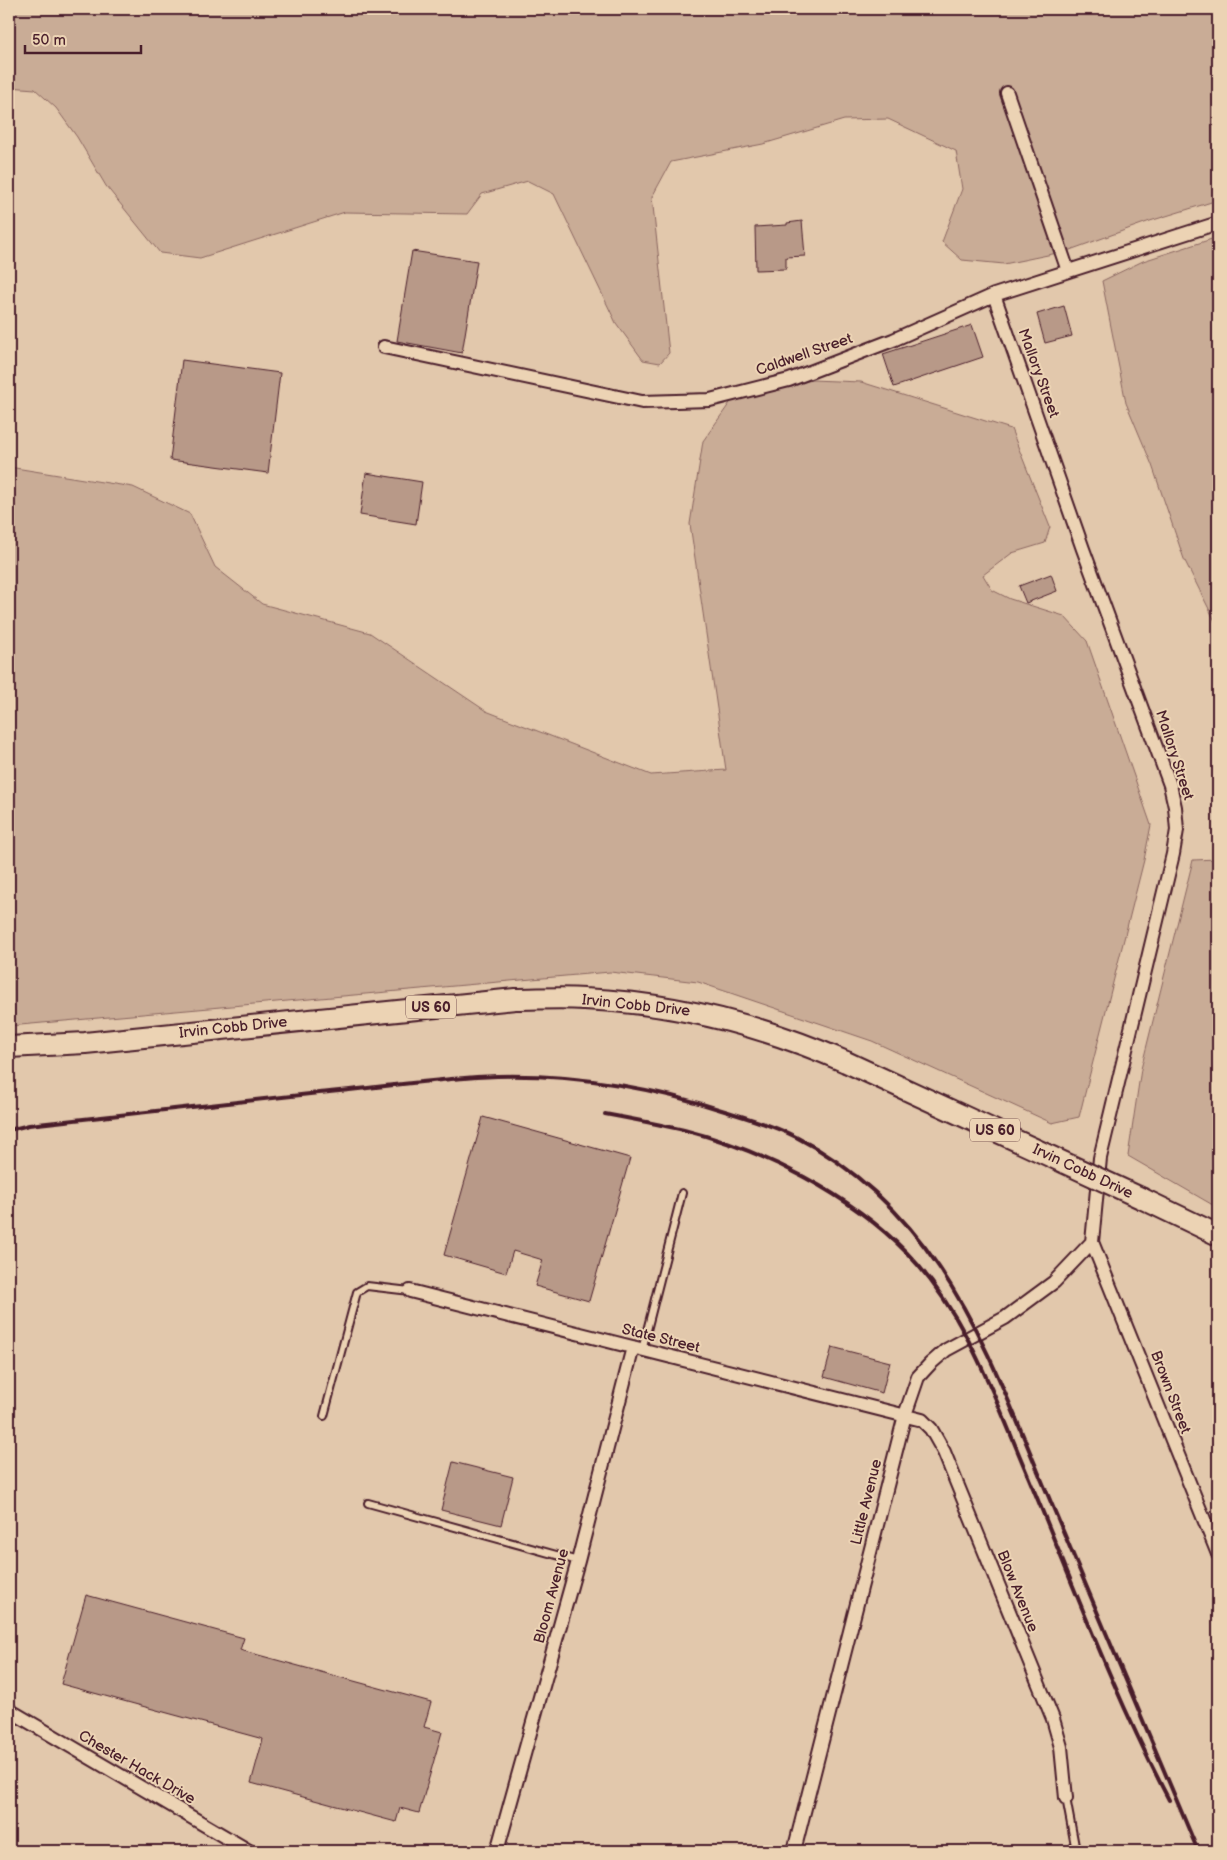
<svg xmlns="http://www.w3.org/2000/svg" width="1227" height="1860" font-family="'Balsamiq Sans',sans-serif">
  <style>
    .green { fill: #c9ac96; stroke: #8a6660 }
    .building { fill: #b89988; stroke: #4a1f2b }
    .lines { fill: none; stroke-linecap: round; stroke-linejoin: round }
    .service-casing { stroke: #4a1f2b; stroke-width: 10 }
    .minor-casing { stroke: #4a1f2b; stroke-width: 16 }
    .primary-casing { stroke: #4a1f2b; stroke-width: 24 }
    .service { stroke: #ecd3b4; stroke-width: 6 }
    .minor { stroke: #ecd3b4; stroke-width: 12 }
    .primary { stroke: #ecd3b4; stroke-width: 20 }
    .rail { stroke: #4a1f2b; stroke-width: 4 }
    .primary-bridge-casing { stroke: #4a1f2b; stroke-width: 24; stroke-linecap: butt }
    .primary-bridge { stroke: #ecd3b4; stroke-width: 20 }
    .labels { text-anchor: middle; stroke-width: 4; stroke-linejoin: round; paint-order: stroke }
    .shield { fill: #ecd3b4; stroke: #7b5554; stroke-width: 1 }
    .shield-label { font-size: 14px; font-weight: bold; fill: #4a1f2b }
    .street-label { font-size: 15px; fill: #4a1f2b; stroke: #ecd3b4 }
  </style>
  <rect width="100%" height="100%" fill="#e2c8ac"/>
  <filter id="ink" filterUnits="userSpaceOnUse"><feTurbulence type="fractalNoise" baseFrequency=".02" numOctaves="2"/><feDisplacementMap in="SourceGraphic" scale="10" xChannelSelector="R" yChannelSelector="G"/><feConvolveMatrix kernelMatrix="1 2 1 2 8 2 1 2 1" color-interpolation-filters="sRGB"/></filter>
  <g filter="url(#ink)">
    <path class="green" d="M9 9H1218V200L1150 221 1067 251 1004 264 962 260 942 242 962 189 956 151 888 119 844 120 763 144 671 162 652 197 669 353 660 363 643 360 616 323 554 194 528 181 482 194 467 214 345 212 200 258 160 253 106 186 77 137 56 108 35 89 9 87Z
      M1218 237V627L1184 559 1152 465 1126 403 1102 281 1143 261Z
      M812 380 861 382 1011 429 1050 527 1045 543 1012 553 983 575 992 590 1010 599 1064 616 1087 641 1151 825 1144 860 1079 1117 1052 1123 872 1041 698 982 610 972 9 1026V467L133 487 190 514 215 567 262 604 370 633 486 711 651 775 726 770 690 524 703 441 732 400Z
      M1218 859V1208L1128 1156 1141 1069 1193 860Z"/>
    <path class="building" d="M802 221 805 256 786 257V269L756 270 755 227 787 225V223Z
      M412 251 477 261 462 353 397 341Z
      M1064 306 1072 336 1045 343 1037 314Z
      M972 325 983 357 894 387 883 354Z
      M182 360 280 373 268 473 170 460Z
      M366 473 422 482 416 524 360 515Z
      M1051 574 1057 591 1026 603 1019 586Z
      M483 1117 630 1158 589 1301 535 1286 543 1260 513 1251 506 1273 444 1255Z
      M832 1347 890 1362 882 1393 824 1377Z
      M453 1462 513 1477 501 1525 441 1510Z
      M86 1595 244 1638 240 1650 431 1702 424 1727 442 1732 419 1813 400 1808 396 1822 251 1783 263 1739 61 1684Z"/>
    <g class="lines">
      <defs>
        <path id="service" d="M642 1350 682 1193
          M324 1416 357 1292 367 1286 410 1291
          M368 1503 578 1561
          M1066 1798 1076 1851"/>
        <path id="minor" d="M1007 93 1068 271
          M994 295 1083 549 1170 785 1175 807 1177 830 1173 854 1100 1158 1092 1242 1218 1554
          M384 347 642 402 710 400 789 380 893 340 994 295 1218 223
          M410 1291 922 1420 931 1429 944 1452 1053 1719 1061 1747 1066 1798
          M9 1710 249 1851
          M497 1851 578 1561 633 1347
          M794 1851 905 1415 918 1377 930 1364 946 1350 1005 1318 1054 1282 1092 1242"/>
        <path id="primary" d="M9 1047 85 1043 515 999C538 999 561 997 584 999 675 1003 762 1025 846 1062
          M1143 1199 1218 1235"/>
      </defs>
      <use href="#service" class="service-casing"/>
      <use href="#minor" class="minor-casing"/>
      <use href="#primary" class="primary-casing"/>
      <use href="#service" class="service"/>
      <use href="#minor" class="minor"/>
      <use href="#primary" class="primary"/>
      <path class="rail" d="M605 1114C632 1119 658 1124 684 1130 763 1150 850 1194 907 1253 964 1312 992 1390 1023 1464 1070 1576 1113 1693 1169 1800
        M9 1130 29 1125C126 1114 223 1103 319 1093 378 1088 438 1078 497 1076 575 1074 654 1088 728 1112 751 1119 775 1126 796 1137 853 1166 904 1214 939 1267 987 1338 1016 1421 1050 1500 1099 1617 1148 1734 1198 1851"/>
      <defs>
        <path id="primary-bridge" d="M846 1062 1143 1199"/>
      </defs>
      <use href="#primary-bridge" class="primary-bridge-casing"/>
      <use href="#primary-bridge" class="primary-bridge"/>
    </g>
  </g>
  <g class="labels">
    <g class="shield">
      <rect x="406" y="995.5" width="50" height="23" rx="4"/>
      <rect x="970" y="1118.5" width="50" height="23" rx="4"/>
    </g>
    <g class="shield-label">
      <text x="431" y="1012">US 60</text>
      <text x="995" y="1135">US 60</text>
    </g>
    <g class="street-label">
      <text transform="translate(804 354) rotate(-19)" y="5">Caldwell Street</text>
      <text transform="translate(1039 373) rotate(70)" y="5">Mallory Street</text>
      <text transform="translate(1175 755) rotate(72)" y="5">Mallory Street</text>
      <text transform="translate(636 1005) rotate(6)" y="5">Irvin Cobb Drive</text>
      <text transform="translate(233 1027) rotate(-6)" y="5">Irvin Cobb Drive</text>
      <text transform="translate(1083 1171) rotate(25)" y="5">Irvin Cobb Drive</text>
      <text transform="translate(661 1338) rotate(14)" y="5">State Street</text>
      <text transform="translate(1171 1392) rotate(69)" y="5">Brown Street</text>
      <text transform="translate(866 1502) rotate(-76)" y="5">Little Avenue</text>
      <text transform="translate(1018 1591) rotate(68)" y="5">Blow Avenue</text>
      <text transform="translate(551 1596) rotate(-75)" y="5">Bloom Avenue</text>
      <text transform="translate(137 1767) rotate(30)" y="5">Chester Hack Drive</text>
    </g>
  </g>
  <rect width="1227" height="1860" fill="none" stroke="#ecd3b4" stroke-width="30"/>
  <rect x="15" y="15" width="1197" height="1830" fill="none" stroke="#4a1f2b" stroke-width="2" filter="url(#ink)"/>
  <path d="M25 45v8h116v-8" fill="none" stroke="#4a1f2b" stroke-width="2.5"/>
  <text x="32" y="45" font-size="15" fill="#4a1f2b" stroke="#ecd3b4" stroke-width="4" paint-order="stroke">50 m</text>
</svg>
